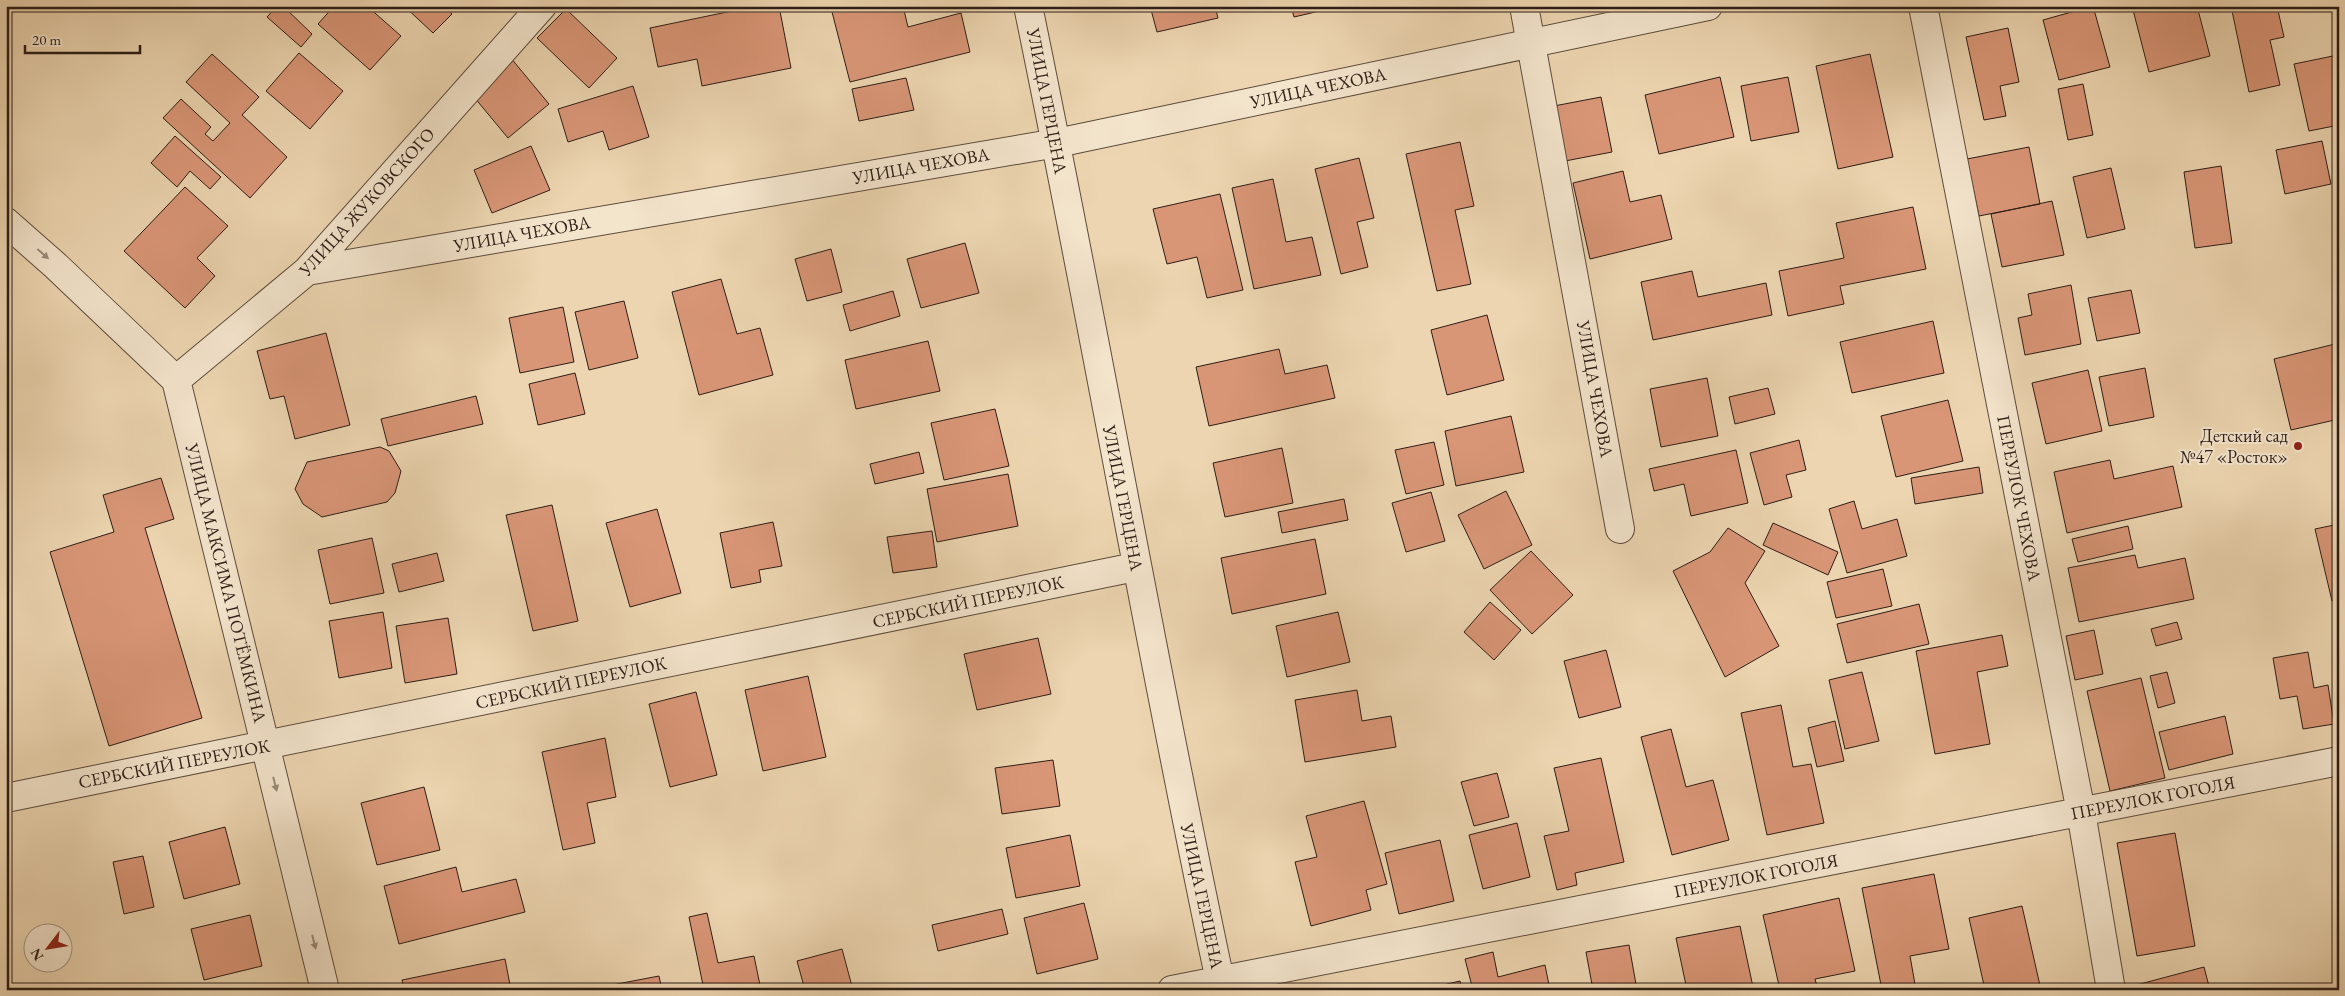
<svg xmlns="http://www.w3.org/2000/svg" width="2345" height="996" font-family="'EB Garamond',serif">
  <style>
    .building { fill: #d99677; stroke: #2d1d16 }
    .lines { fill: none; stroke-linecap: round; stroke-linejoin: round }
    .street-casing { stroke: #5d4b3c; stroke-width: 30 }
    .street { stroke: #f3e4cc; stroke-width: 28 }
    .oneway { fill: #9a8a7a }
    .poi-dot { fill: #8f2418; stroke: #f3e4cc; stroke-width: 2 }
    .labels { text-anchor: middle; stroke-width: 4; stroke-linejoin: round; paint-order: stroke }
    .street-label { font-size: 18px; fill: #2d1d16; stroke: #f3e4cc }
    .poi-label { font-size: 18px; fill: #2d1d16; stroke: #f3e4cc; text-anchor: end }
  </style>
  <rect width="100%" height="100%" fill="#ecd5b0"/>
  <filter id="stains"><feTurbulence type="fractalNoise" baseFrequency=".004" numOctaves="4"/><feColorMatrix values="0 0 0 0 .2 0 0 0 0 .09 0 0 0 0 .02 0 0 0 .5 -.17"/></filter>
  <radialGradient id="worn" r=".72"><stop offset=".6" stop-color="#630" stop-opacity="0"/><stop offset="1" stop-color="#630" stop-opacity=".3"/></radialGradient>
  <path class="building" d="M277 6H283L312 34 301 47 267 17Z
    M334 6H367L401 36 370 70 318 24Z
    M404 6H444L452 14 433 33Z
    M756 6H779L791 68 702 86 697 59 658 67 650 28Z
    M839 6H903L908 27 961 13 970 52 850 82 831 8Z
    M1150 6H1215L1218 18 1157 32Z
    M1291 6H1341L1294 17Z
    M2093 6 2110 67 2059 80 2043 20Z
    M2132 6H2197L2210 56 2149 72Z
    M2231 6H2277L2284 37 2270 40 2280 85 2249 92Z
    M566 9 617 58 589 88 537 38Z
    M2008 28 2019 82 2000 86 2006 116 1984 120 1966 37Z
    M299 53 343 91 310 129 266 91Z
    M212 54 259 97 242 115 287 157 250 198 163 118 181 99 211 127 205 134 213 141 230 123 186 82Z
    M1870 54 1893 157 1838 169 1816 66Z
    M2333 56 2339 83V125L2309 131 2294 64Z
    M510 57 549 104 508 138 469 91Z
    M1720 77 1734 137 1659 154 1645 95Z
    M1788 77 1799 132 1751 141 1741 86Z
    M906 78 914 110 859 121 852 89Z
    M2083 84 2093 135 2068 140 2058 89Z
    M633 86 649 137 609 150 603 131 568 142 558 109Z
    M1601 97 1612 152 1565 161 1554 106Z
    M175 136 221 177 210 189 190 171 177 187 151 163Z
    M2322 141 2331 184 2285 194 2276 150Z
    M1460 142 1474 206 1455 210 1471 284 1437 291 1406 154Z
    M531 146 550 190 492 213 474 170Z
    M2029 147 2040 204 1979 216 1967 159Z
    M1359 158 1374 218 1357 222 1368 267 1341 274 1315 169Z
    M2221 166 2232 243 2195 248 2184 172Z
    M2111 168 2125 229 2087 238 2073 177Z
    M1623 171 1630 202 1661 195 1672 239 1590 259 1573 183Z
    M1273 179 1286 242 1312 237 1321 275 1254 289 1232 188Z
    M185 187 228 226 197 258 215 276 185 308 124 251Z
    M1220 194 1243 290 1207 298 1197 257 1167 264 1153 209Z
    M2052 201 2064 255 2002 267 1991 214Z
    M1913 207 1926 269 1840 286 1844 304 1788 316 1779 271 1844 258 1836 223Z
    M965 243 979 293 921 308 907 259Z
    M831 249 842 292 807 301 795 259Z
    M1692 271 1698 297 1766 283 1772 315 1653 340 1641 282Z
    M721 279 737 334 760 328 773 375 699 395 672 292Z
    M2071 285 2081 344 2025 355 2018 318 2032 315 2028 294Z
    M2131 290 2140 333 2097 341 2088 298Z
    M893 291 900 316 850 331 843 305Z
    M624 301 638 358 589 370 575 312Z
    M563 307 574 362 520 373 509 318Z
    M1487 315 1504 380 1447 395 1431 330Z
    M1933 321 1944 373 1852 393 1840 342Z
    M326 333 350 425 295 439 284 396 270 399 257 351Z
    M928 341 940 391 856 409 845 360Z
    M2339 343V419L2291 430 2274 359Z
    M1279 349 1285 374 1327 365 1335 398 1209 426 1196 367Z
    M2145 368 2154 417 2109 426 2099 377Z
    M2088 370 2102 431 2046 444 2032 383Z
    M575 373 585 414 538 425 529 384Z
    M1707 378 1718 436 1661 447 1650 389Z
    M1768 388 1775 414 1735 424 1729 397Z
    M476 396 483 424 388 446 381 419Z
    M1948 400 1963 461 1896 477 1881 416Z
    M995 409 1009 466 944 480 931 423Z
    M1511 416 1524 472 1456 486 1445 431Z
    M1799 440 1806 470 1786 475 1792 497 1764 505 1750 453Z
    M1434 442 1444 485 1406 494 1395 450Z
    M380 447 389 451 401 471 395 493 387 502 322 517 303 504 295 489 307 462Z
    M1282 448 1293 503 1225 517 1213 463Z
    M1736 450 1748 503 1691 516 1684 484 1654 491 1649 469Z
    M919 452 924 473 875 484 870 464Z
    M2110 460 2114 479 2173 466 2182 507 2067 533 2054 472Z
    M1979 467 1983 493 1915 504 1911 478Z
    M1008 474 1018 526 937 542 927 489Z
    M161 478 174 519 145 528 202 718 109 746 50 552 114 532 103 495Z
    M1506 491 1532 545 1484 569 1458 515Z
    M1431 492 1445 541 1406 552 1392 503Z
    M1344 499 1348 520 1282 533 1278 512Z
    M1854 501 1862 529 1897 519 1907 556 1847 573 1829 509Z
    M552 505 578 621 533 631 506 515Z
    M657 509 681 593 630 607 606 523Z
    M773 522 782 566 759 570 761 582 731 588 720 533Z
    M1773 523 1838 552 1828 575 1763 545Z
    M2339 524V599L2332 601 2315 529Z
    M2128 526 2133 549 2078 562 2072 539Z
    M1728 528 1765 551 1745 583 1779 646 1725 677 1673 571 1710 552Z
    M932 531 937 567 893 573 887 537Z
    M372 538 384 593 330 604 318 550Z
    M1315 539 1326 594 1232 614 1221 558Z
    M1531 551 1573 595 1532 634 1490 590Z
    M437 553 444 581 399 592 392 564Z
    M2135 555 2138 568 2185 558 2194 599 2079 622 2068 568Z
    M1883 569 1892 606 1836 618 1827 582Z
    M1490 602 1521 630 1494 660 1464 632Z
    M1919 604 1929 644 1847 663 1837 624Z
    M383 612 392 668 339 678 329 621Z
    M1338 612 1350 662 1287 677 1276 626Z
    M448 618 457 674 405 683 396 626Z
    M2177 622 2182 639 2156 646 2151 629Z
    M2094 630 2103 674 2075 680 2066 636Z
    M2002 635 2008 666 1977 672 1990 744 1935 754 1916 651Z
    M1038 638 1051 694 977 710 964 654Z
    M1606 650 1621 707 1579 718 1564 661Z
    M2308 652 2314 688 2328 685 2334 724 2303 729 2297 696 2280 699 2273 658Z
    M1862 672 1879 741 1845 749 1829 680Z
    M2167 672 2175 703 2158 708 2150 676Z
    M808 676 826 757 763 771 745 690Z
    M2141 678 2165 778 2110 791 2087 691Z
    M1357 690 1362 721 1391 716 1396 747 1305 762 1295 700Z
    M696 692 717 775 670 787 649 704Z
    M1781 705 1793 767 1811 764 1824 823 1767 835 1741 713Z
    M2225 716 2233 754 2169 770 2159 732Z
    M1835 721 1844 761 1817 767 1808 728Z
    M1671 729 1686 787 1713 780 1729 840 1672 855 1641 737Z
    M605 738 616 797 587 803 595 843 563 850 542 752Z
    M1601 758 1624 862 1575 873 1577 885 1557 890 1544 836 1569 831 1554 768Z
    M1053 760 1060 806 1002 814 995 768Z
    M1497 773 1509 817 1474 826 1461 782Z
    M424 787 440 850 377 865 361 803Z
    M1364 801 1387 884 1366 890 1371 910 1311 926 1295 862 1317 857 1306 816Z
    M1517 823 1530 877 1483 889 1469 835Z
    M225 827 240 884 184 899 169 842Z
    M2175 833 2195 946 2137 956 2117 843Z
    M1070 835 1080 886 1016 898 1006 848Z
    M1440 840 1454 901 1399 914 1385 853Z
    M143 856 154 907 124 914 113 862Z
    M456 867 462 892 516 879 525 912 399 944 384 886Z
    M1934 874 1949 949 1910 956 1916 990H1882L1862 888Z
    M1839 898 1855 971 1815 979 1818 990H1780L1763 915Z
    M1084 903 1098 959 1037 974 1024 918Z
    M2022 906 2041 990H1985L1969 918Z
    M1002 909 1008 934 938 951 932 925Z
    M707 913 718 963 754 956 761 990H704L689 917Z
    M250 915 262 966 204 980 191 929Z
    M1740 926 1753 987 1740 990H1687L1676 938Z
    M1629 945 1637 990H1593L1586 952Z
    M842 949 853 990H805L797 961Z
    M1493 952 1498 977 1545 965 1550 990H1473L1465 959Z
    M505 959 511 990H404L402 980Z
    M2204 967 2210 990H2126L2125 988Z
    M659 976 662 990H597L596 988Z
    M1460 981 1462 990H1421Z"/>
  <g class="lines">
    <defs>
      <path id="street" d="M1028 6C1096 334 1152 663 1222 990
        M1524 6 1620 529
        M1923 6 2081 812 2111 990
        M6 222 56 266 176 380
        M307 271 1057 143 1708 6
        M176 380 325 990
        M176 380 307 271 542 6
        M6 798 1135 567
        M1172 990 2339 761"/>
    </defs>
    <use href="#street" class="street-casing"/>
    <use href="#street" class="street"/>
  </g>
  <defs><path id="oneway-solid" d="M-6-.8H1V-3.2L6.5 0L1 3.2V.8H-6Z" transform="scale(1.25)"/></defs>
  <g class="oneway">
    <use href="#oneway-solid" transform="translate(43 254) rotate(41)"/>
    <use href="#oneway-solid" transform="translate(275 784) rotate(76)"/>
    <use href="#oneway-solid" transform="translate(314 942) rotate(76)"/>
  </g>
  <circle class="poi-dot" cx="2298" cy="446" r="5"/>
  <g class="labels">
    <g class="street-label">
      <text transform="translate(1318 88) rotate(-12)" y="6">УЛИЦА ЧЕХОВА</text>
      <text transform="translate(1047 101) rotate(79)" y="6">УЛИЦА ГЕРЦЕНА</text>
      <text transform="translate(921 166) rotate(-10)" y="6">УЛИЦА ЧЕХОВА</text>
      <text transform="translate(367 202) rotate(-48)" y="6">УЛИЦА ЖУКОВСКОГО</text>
      <text transform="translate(522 234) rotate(-10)" y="6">УЛИЦА ЧЕХОВА</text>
      <text transform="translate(1595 389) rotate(80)" y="6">УЛИЦА ЧЕХОВА</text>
      <text transform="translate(1123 498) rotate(79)" y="6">УЛИЦА ГЕРЦЕНА</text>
      <text transform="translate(2019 498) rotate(79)" y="6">ПЕРЕУЛОК ЧЕХОВА</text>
      <text transform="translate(226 583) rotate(76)" y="6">УЛИЦА МАКСИМА ПОТЁМКИНА</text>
      <text transform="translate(968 602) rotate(-12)" y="6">СЕРБСКИЙ ПЕРЕУЛОК</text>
      <text transform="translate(571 683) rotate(-12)" y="6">СЕРБСКИЙ ПЕРЕУЛОК</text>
      <text transform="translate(174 764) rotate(-11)" y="6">СЕРБСКИЙ ПЕРЕУЛОК</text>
      <text transform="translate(2153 798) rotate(-11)" y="6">ПЕРЕУЛОК ГОГОЛЯ</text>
      <text transform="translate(1756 876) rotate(-11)" y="6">ПЕРЕУЛОК ГОГОЛЯ</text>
      <text transform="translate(1202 896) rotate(78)" y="6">УЛИЦА ГЕРЦЕНА</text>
    </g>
    <g class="poi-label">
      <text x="2288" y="442">Детский сад<tspan x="2288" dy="21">№47 «Росток»</tspan></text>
    </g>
  </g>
  <rect width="2345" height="996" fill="none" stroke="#ecd5b0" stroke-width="25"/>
  <rect x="8" y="8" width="2330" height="981" fill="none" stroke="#2d1d16" stroke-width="2.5"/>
  <rect x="12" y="12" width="2320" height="971" fill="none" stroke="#2d1d16"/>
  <g transform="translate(48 948) rotate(239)"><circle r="24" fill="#f3e4cc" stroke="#a49483"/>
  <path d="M0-4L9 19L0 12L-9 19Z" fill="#8f2418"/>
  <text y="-8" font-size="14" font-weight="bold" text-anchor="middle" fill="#2d1d16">N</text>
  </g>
  <path d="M25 45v8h115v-8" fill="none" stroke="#2d1d16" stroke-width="2.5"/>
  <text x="32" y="45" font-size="15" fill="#2d1d16" stroke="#f3e4cc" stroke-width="4" paint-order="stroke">20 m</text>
  <rect width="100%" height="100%" filter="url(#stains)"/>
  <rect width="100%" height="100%" fill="url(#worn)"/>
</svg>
